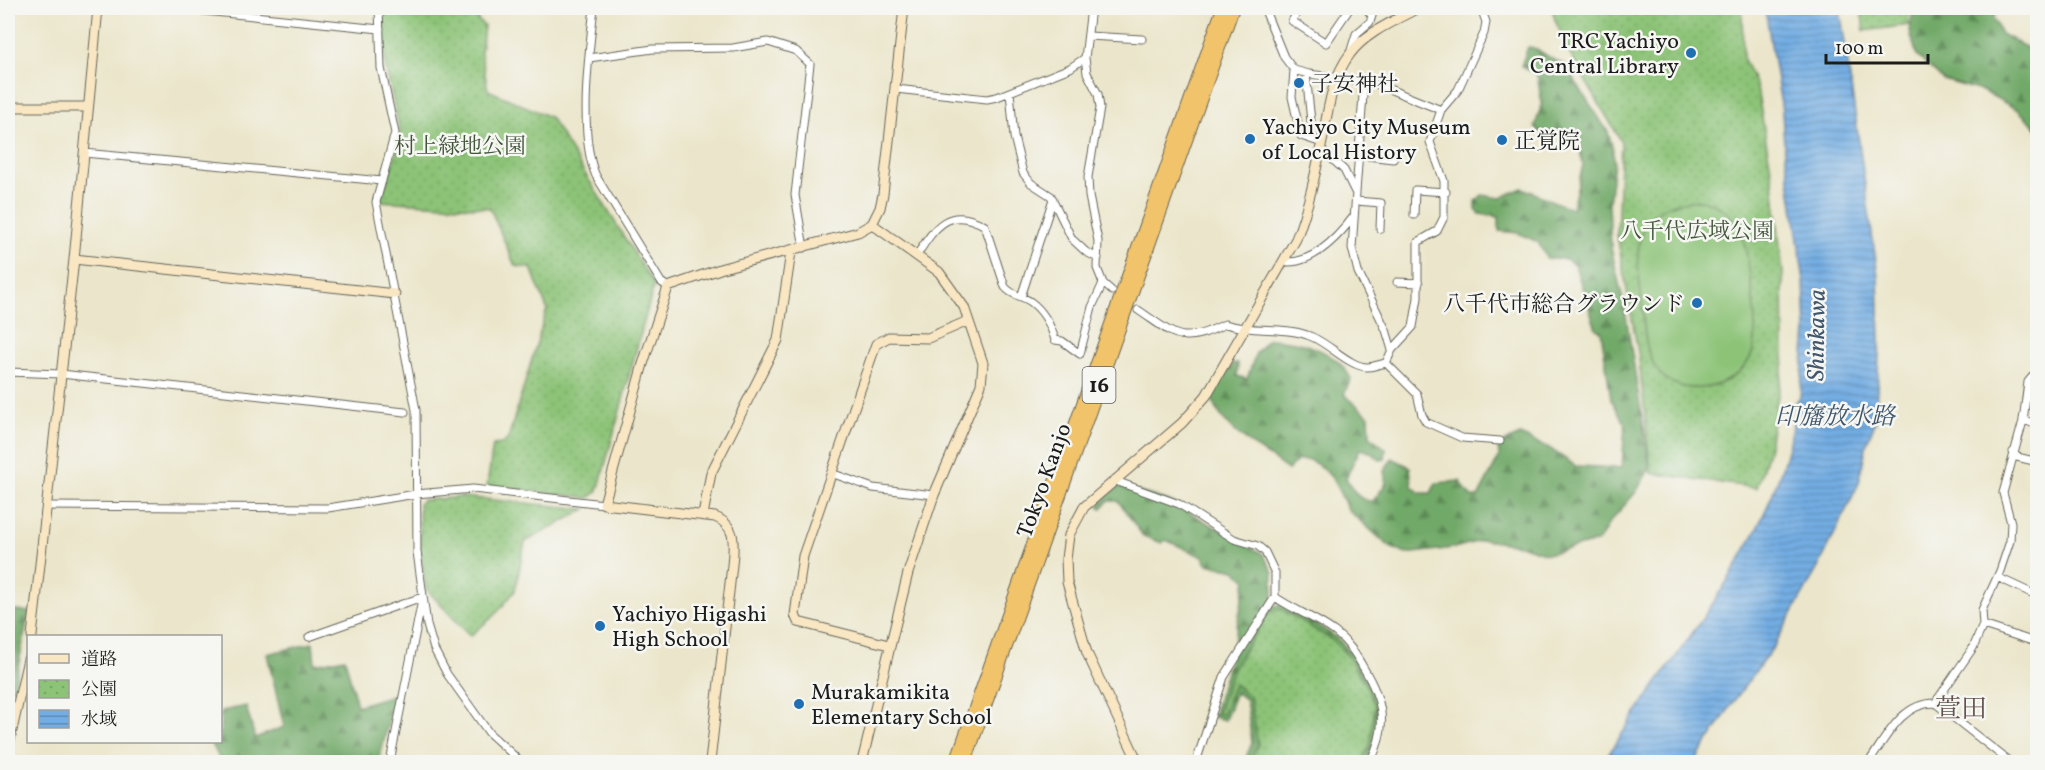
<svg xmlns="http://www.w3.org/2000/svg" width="2045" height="770" font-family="Vollkorn,'Noto Serif JP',serif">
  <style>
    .forest { fill: url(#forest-firs); stroke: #466242; stroke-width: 1.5 }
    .park { fill: url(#park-dots); stroke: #54704a; stroke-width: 1.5 }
    .pitch { fill: #8cc377; stroke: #54704a; stroke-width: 1.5 }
    .water { fill: url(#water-rules); stroke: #486480; stroke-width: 1.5 }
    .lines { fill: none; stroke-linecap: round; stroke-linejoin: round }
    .street-casing { stroke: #646359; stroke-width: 9 }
    .secondary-casing { stroke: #646359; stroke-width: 11 }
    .highway-casing { stroke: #646359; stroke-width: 14 }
    .street { stroke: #fff; stroke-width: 7 }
    .secondary { stroke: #f9e7c3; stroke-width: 9 }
    .highway { stroke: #f1c36a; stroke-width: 12 }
    .poi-dot { fill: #1f6fb2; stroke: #f6f6f2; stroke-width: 2 }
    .labels { text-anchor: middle; stroke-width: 5; stroke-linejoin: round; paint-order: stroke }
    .shield { fill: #f6f6f2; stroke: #5d5d5c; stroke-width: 1.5 }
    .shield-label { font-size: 21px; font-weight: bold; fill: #1c1c1c }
    .poi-label { font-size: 22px; fill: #1c1c1c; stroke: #f6f6f2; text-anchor: start }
    .park-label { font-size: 22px; fill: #43563c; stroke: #f6f6f2 }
    .street-label { font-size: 22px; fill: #1c1c1c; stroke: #f6f6f2 }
    .water-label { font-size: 24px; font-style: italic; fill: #3f566c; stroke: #f6f6f2 }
    .quarter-label { font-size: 26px; fill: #64524d; stroke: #f6f6f2 }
  </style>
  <defs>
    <pattern id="forest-firs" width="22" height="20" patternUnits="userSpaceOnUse" patternTransform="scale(1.5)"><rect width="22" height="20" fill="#71a968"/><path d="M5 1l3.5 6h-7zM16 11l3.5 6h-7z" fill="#5c8955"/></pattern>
    <pattern id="park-dots" width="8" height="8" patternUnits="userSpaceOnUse" patternTransform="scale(1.5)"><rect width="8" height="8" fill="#8cc377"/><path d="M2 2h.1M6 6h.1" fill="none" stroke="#78a766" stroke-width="1.8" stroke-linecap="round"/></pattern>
    <pattern id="water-rules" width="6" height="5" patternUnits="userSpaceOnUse" patternTransform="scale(1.5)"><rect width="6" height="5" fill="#73ade3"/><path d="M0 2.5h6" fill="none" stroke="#5e8cb7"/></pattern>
  </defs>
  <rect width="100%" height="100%" fill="#f6f6f2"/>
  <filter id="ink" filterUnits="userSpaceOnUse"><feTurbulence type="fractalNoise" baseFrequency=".0167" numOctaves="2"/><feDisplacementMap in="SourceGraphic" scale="12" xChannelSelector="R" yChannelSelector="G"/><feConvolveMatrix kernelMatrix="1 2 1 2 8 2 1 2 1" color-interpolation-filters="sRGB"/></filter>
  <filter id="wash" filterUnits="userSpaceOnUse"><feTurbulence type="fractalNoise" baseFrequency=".008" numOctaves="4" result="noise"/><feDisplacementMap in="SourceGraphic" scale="24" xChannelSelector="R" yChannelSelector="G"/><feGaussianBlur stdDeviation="1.35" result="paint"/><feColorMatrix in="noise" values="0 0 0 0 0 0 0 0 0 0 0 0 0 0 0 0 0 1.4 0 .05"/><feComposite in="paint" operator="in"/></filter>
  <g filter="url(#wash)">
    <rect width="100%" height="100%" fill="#ebe6cb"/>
    <path class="forest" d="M1913 8H2002L1993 17 2001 34 2033 51 2032 69 2037 73V123L2035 126 2018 110 1985 92 1943 80 1917 56 1910 32Z
      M1528 47C1541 48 1550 61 1564 64L1608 132 1613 149 1614 162 1609 204 1611 248 1625 309 1650 468 1636 492 1609 523 1598 542 1593 543 1547 554 1520 545 1483 540 1454 548 1406 554 1390 547 1349 511 1332 478 1322 467 1309 460H1298L1288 470 1285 468C1259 448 1220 429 1211 396L1233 364 1238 363 1237 376 1247 379 1256 353 1268 339C1297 340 1337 349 1351 379L1344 394 1369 416 1370 436 1386 449 1385 459 1380 460 1370 452 1360 449 1346 478C1353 490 1358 501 1373 501L1386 484 1384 471 1392 458 1410 467 1412 486 1420 493H1431L1436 483 1460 481 1471 497H1478L1499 457 1498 445 1520 435 1549 448 1576 466 1622 468 1625 424 1611 399 1601 331 1596 329 1575 266 1566 259H1547L1538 242 1518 233 1499 231V217L1480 214 1476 210V201L1482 195 1500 198 1522 188C1539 194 1553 203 1572 208L1583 165 1580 150 1561 136 1540 132 1535 126 1542 103 1537 75 1521 66Z
      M1119 486 1169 501 1263 554 1273 572V606L1283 604 1335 636 1352 653 1379 704 1378 731 1367 762H1244L1252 743 1246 700 1236 692 1225 720 1213 717 1233 647 1246 580 1235 570 1207 564 1203 557 1166 540 1162 543 1143 536 1118 501H1108L1102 508 1098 505Z
      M8 609 29 612 14 688 8 693Z
      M313 643 315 664 345 658 357 706 395 694 379 762H221L211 742H220L221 711 246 706 255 738 284 727 267 654Z"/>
    <path class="park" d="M381 8H476L478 20 484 26 481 53 488 90 550 117 654 285 598 491 589 498 487 486 493 445 502 444 508 439 547 309 531 268 515 266 490 208 380 201 399 144 400 131 386 70Z
      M1552 8H1742L1743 57 1757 88 1773 181 1783 273 1784 362 1768 451 1757 488 1651 473 1639 358 1617 235 1621 141 1571 56 1555 20Z
      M1861 8H1908L1909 25 1864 31Z
      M463 497 586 509 525 542 515 591 495 615 470 636 426 589 420 551 419 504 422 500Z
      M1281 609 1332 640 1348 656 1368 689 1375 706 1370 746 1361 762H1287V760C1275 757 1262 762 1249 762L1258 745 1250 697 1234 684 1222 715 1218 713 1233 669 1268 613Z"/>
    <path class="pitch" d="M1702 200C1718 205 1729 211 1738 226 1748 242 1756 316 1755 338 1755 347 1752 355 1747 363 1727 392 1673 400 1654 365 1644 347 1644 323 1642 303 1635 247 1629 203 1702 200Z"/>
    <path class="water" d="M1765 8H1840L1878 276 1880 340 1875 423 1867 442 1859 483 1819 566 1774 646 1734 701 1695 762H1604C1673 648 1782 541 1796 402L1800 397 1806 332 1804 281 1784 145 1782 111Z"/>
  </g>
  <g filter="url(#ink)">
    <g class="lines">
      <defs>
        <path id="street" d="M175 8 380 29
          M379 8 381 68 395 133 376 202 416 410 417 552 427 625 434 649 447 674 489 733 521 762
          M594 8C589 51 578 136 596 176L661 282 668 287
          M1091 8 1085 58 1087 73 1098 94 1100 108 1088 177 1089 196 1098 241 1097 268 1103 283 1112 291
          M1264 8 1284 57 1294 70 1309 74 1374 83 1441 110
          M1300 8 1292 21 1326 43 1350 8
          M927 13V8
          M1088 36 1142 39
          M1351 50 1356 34 1370 22 1372 16 1366 8
          M589 58 653 49 733 48 768 42 796 51 810 64 795 195 804 248
          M1294 70 1292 97 1301 136 1322 143
          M1306 74 1311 121
          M1364 81 1352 248 1358 272 1386 330 1392 350 1386 363
          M896 89 987 99 997 97 1070 68 1085 58
          M1010 92 1014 137 1023 173 1031 183 1051 196 1072 239 1086 252 1098 258
          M2038 128 2034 131 2038 143
          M1320 148 1344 170 1355 192
          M84 153 382 181
          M1359 155 1393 159 1395 152
          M1356 201 1381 203 1380 229
          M1414 215 1415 190 1446 192
          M917 255C935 227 949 205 985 226L1005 287C1012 296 1023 296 1031 302 1043 311 1051 326 1055 340L1062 341 1080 354 1092 307 1103 283
          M1285 262C1313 264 1338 237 1354 216
          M1397 282 1419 283
          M1021 297 1053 199
          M1138 310C1177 336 1180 346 1225 324 1255 333 1282 326 1307 335 1326 340 1350 368 1368 367 1373 367 1380 364 1386 363
          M1392 350 1413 327 1418 298V242L1437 231 1444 217V181L1430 142 1441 110 1458 90 1484 33 1486 22 1481 8
          M1386 363 1417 394 1422 415 1426 422 1462 438 1500 441
          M8 372 61 374 405 412
          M2023 419 2038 426
          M2013 452 2017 457 2038 462
          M831 473 873 488 934 495
          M1113 480 1179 504 1234 539 1258 546 1265 552 1275 573V597L1224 677 1196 762
          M46 506 328 508 416 494 473 489 604 504
          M1997 577 2038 596
          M1275 597C1294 610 1316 618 1335 632 1348 642 1355 653 1363 667 1383 700 1389 726 1370 762
          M1983 625 2038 643
          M309 637 422 597
          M1935 703 1973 648 1983 625 1982 610 2000 571 2010 541 2011 523 2003 493 2023 421 2028 382 2038 370
          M390 762 422 600
          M1869 762C1886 738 1901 703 1935 703L2010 762"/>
        <path id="secondary" d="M8 107H88
          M74 259 395 294
          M703 515 711 473 778 340 791 252
          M32 636 74 259 98 8
          M889 645 798 622 795 615 803 556 876 344 889 337 928 338 968 321
          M8 748 28 659
          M710 762 732 565C734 544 737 526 715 517L604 504 643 364 668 287 723 268 858 232 872 224 880 208 883 194 904 8
          M862 762 908 573 934 495 981 385 983 363 964 307 939 272 872 224
          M1138 762 1087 653 1067 582 1066 559 1069 535 1084 507 1182 423 1206 396 1296 239C1309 206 1316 171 1323 137 1328 109 1332 78 1350 54 1365 33 1396 20 1418 8"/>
        <path id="highway" d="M956 762 1223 8
          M965 762 1233 8"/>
      </defs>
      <use href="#street" class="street-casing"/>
      <use href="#secondary" class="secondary-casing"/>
      <use href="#highway" class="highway-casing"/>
      <use href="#street" class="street"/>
      <use href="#secondary" class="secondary"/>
      <use href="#highway" class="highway"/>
    </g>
  </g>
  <g class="poi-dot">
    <circle cx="1691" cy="53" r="6"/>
    <circle cx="1299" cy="83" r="6"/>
    <circle cx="1250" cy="139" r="6"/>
    <circle cx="1502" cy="140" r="6"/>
    <circle cx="1697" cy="303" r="6"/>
    <circle cx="600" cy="626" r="6"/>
    <circle cx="799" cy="704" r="6"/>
  </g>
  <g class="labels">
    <rect class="shield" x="1082.5" y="367" width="33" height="36" rx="4.5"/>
    <g class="shield-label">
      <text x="1099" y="392">16</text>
    </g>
    <g class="poi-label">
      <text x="1679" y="48" text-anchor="end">TRC Yachiyo<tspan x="1679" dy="25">Central Library</tspan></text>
      <text x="1311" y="91">子安神社</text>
      <text x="1262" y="134">Yachiyo City Museum<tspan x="1262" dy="25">of Local History</tspan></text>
      <text x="1514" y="148">正覚院</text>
      <text x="1685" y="311" text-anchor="end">八千代市総合グラウンド</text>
      <text x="612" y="621">Yachiyo Higashi<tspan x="612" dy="25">High School</tspan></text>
      <text x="811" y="699">Murakamikita<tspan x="811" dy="25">Elementary School</tspan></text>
    </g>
    <g class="park-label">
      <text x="460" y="153">村上緑地公園</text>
      <text x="1697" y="238">八千代広域公園</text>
    </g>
    <g class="street-label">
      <text transform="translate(1043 480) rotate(-70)" y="8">Tokyo Kanjo</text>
    </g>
    <g class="water-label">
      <text transform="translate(1816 335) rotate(-89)" y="8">Shinkawa</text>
      <text x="1835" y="424">印旛放水路</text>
    </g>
    <g class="quarter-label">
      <text x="1961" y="717">萱田</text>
    </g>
  </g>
  <rect width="2045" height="770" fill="none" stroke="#f6f6f2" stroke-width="30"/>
  <rect x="27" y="635" width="195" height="108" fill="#f6f6f2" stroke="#9f9f9c" stroke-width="1.5"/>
  <rect x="39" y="654" width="30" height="9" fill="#f9e7c3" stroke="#9f9f9c" stroke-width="1.5"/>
  <text x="81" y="665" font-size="18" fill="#1c1c1c">道路</text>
  <rect x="39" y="680" width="30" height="18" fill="url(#park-dots)" stroke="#9f9f9c" stroke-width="1.5"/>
  <text x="81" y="695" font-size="18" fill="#1c1c1c">公園</text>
  <rect x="39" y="710" width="30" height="18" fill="url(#water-rules)" stroke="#9f9f9c" stroke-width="1.5"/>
  <text x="81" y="725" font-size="18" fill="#1c1c1c">水域</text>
  <path d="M1826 54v9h102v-9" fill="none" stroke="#1c1c1c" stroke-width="3"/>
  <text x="1835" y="54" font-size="18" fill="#1c1c1c" stroke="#f6f6f2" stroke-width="4.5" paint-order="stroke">100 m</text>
</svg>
